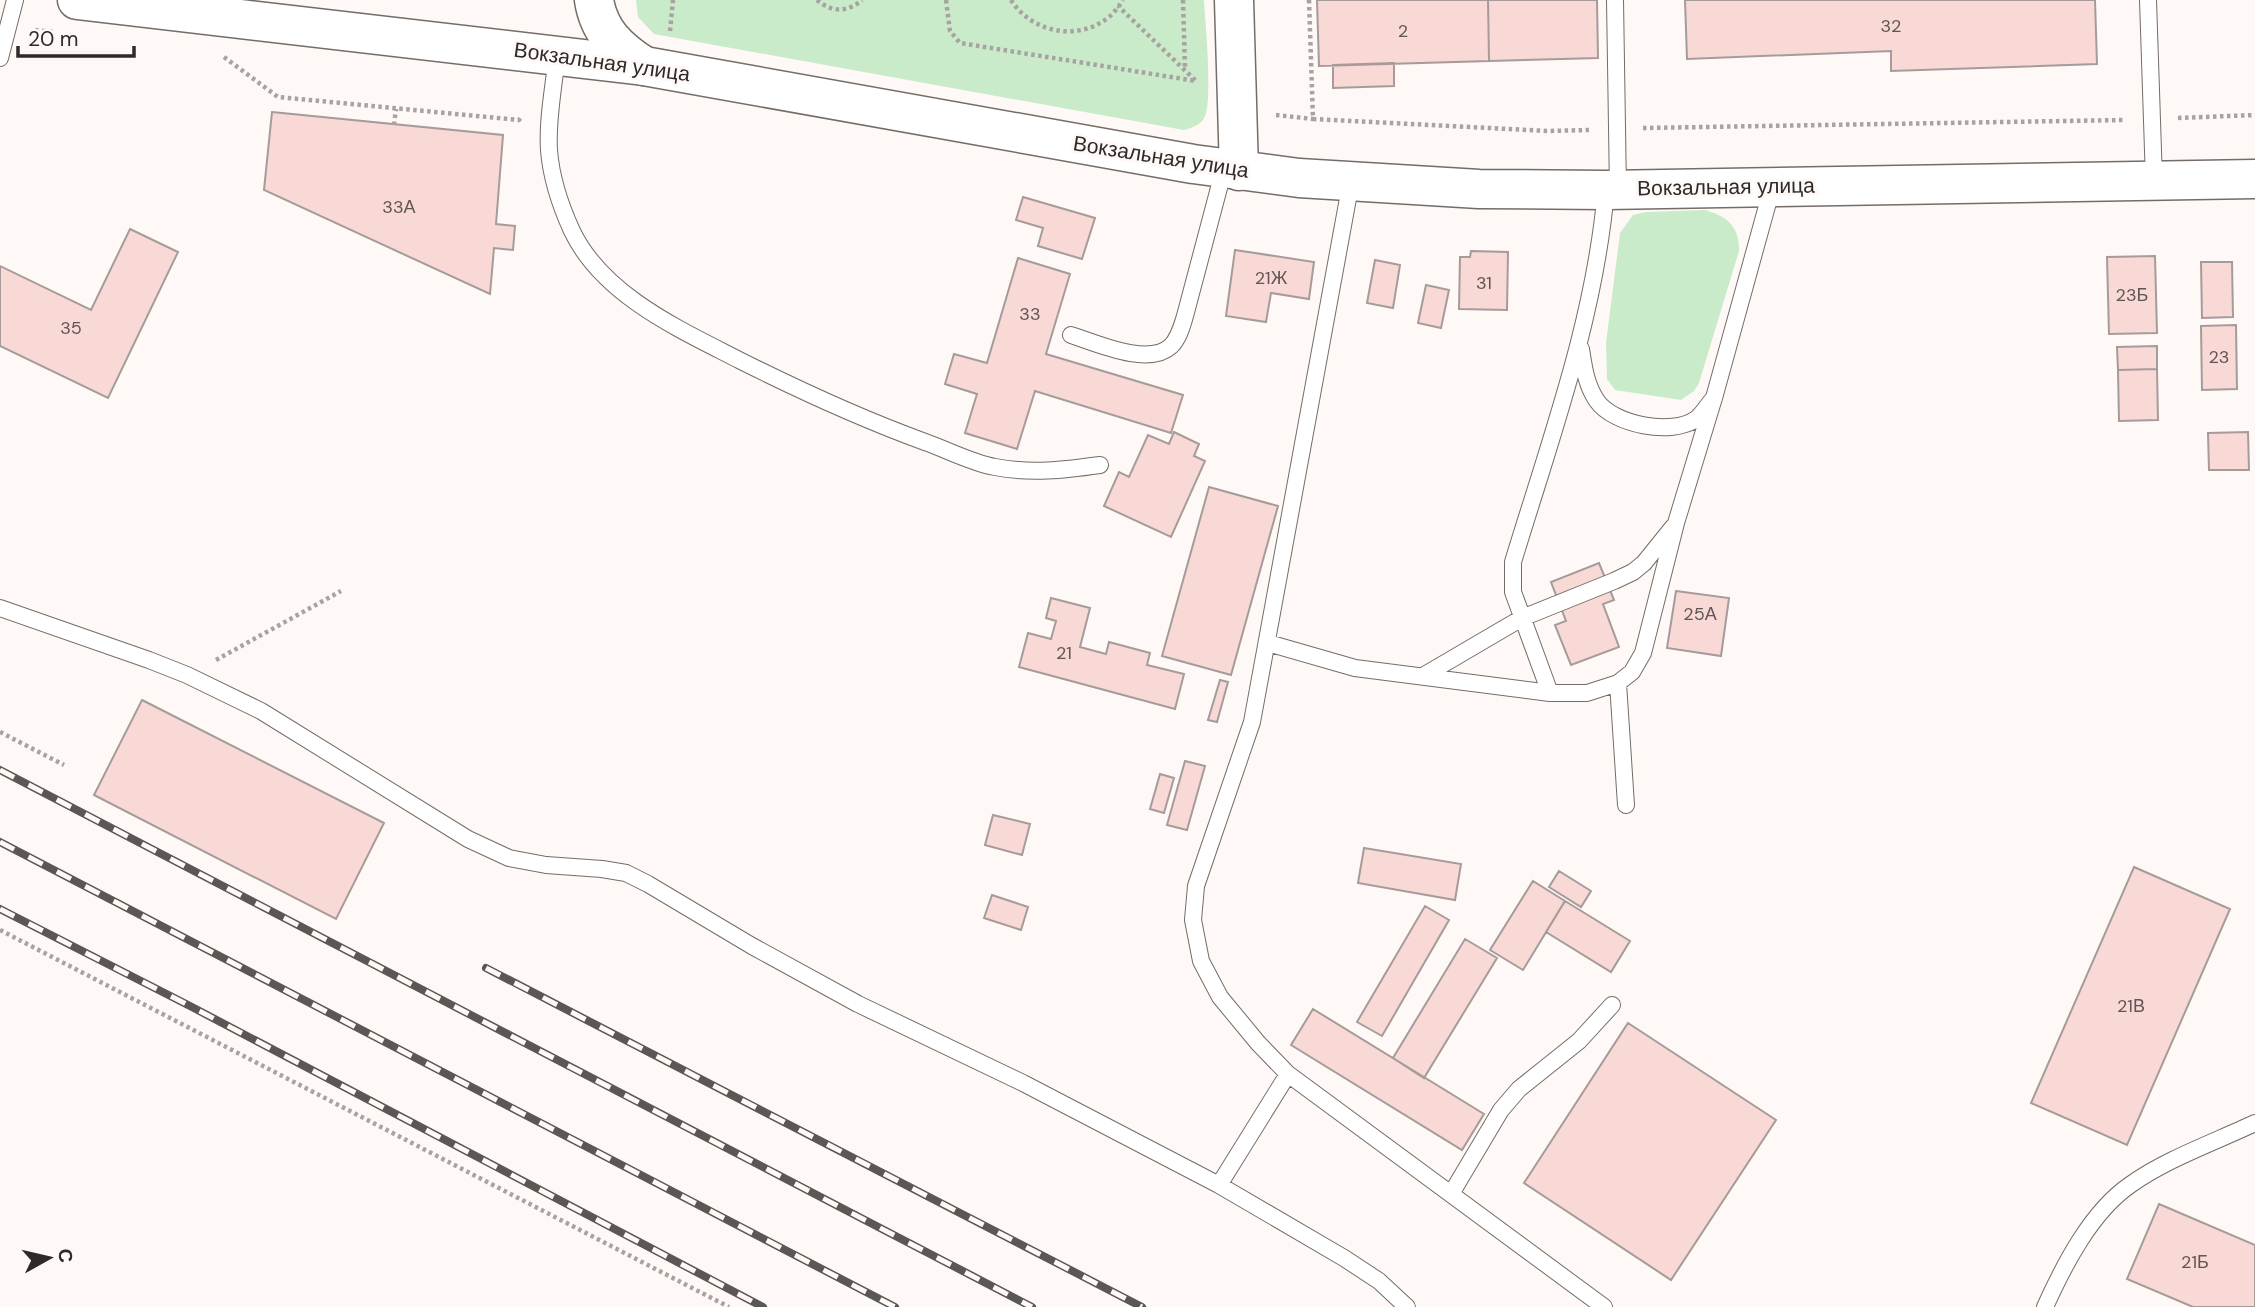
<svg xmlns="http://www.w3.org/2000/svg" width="2255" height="1307" font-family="'DM Sans',sans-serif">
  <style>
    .green { fill: #c9ebc9 }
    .building { fill: #f9d9d6; stroke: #a59b9a; stroke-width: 2 }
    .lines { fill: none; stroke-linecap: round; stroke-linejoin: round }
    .service-casing { stroke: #746c67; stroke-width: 18 }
    .tertiary-casing { stroke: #746c67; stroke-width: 41 }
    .secondary-casing { stroke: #746c67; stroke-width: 41 }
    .path { stroke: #a7a3a1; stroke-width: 4.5; stroke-dasharray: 3.5 3.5; stroke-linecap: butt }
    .service { stroke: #fff; stroke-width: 16 }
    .tertiary { stroke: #fff; stroke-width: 38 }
    .secondary { stroke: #fff; stroke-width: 38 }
    .rail-casing { stroke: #5a5754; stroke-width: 8 }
    .rail { stroke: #fef9f6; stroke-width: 5; stroke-dasharray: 16; stroke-linecap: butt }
    .labels { text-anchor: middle; stroke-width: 6; stroke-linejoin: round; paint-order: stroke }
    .number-label { font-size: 18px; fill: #605654 }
    .street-label { font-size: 21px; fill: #2d2a28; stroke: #fef9f6 }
  </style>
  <rect width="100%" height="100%" fill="#fef9f6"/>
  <path class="green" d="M636 0H1204C1205 21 1214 107 1203 120 1198 126 1191 128 1184 130L654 34 638 17Z
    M1705 210C1727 216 1740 227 1739 251L1699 383 1694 391 1681 400 1615 390 1607 379 1606 343 1620 233 1633 215 1646 212Z"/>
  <path class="building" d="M1317 0H1488L1489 61 1319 66Z
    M1488 0H1597L1598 58 1489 61Z
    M1685 0H2095L2097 64 1891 71V51L1687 59Z
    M1394 63V86L1333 88V65Z
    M272 112 503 135 496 224 515 226 513 250 494 248 490 294 264 190Z
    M1023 197 1095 218 1082 259 1038 246 1043 228 1016 220Z
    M130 229 178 252 108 398 0 346V266L91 310Z
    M1235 250 1314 262 1309 299 1271 293 1266 322 1226 316Z
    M1471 251 1508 252 1507 310 1459 309 1460 257H1470Z
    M2155 256 2157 333 2109 334 2107 257Z
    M1018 258 1070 274 1046 354 1183 395 1171 433 1035 391 1017 449 965 433 977 394 945 384 954 354 987 363Z
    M1375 260 1400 265 1393 308 1367 303Z
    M2201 262H2232L2233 317 2202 318Z
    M1426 285 1449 290 1441 328 1418 323Z
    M2236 325 2237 389 2202 390 2201 326Z
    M2157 346V369L2118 370 2117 347Z
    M2157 369 2158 420 2119 421 2118 370Z
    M1174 432 1199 444 1194 456 1205 461 1171 537 1104 506 1119 472 1129 477 1148 435 1169 444Z
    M2248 432 2249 470H2209L2208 433Z
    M1209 487 1278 506 1231 675 1162 656Z
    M1599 563 1614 600 1603 604 1619 647 1571 665 1555 625 1566 621 1551 582Z
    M1676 591 1729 598 1721 656 1667 648Z
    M1051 598 1090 608 1080 647 1106 654 1109 642 1150 653 1147 665 1184 674 1175 709 1019 667 1028 633 1051 639 1056 621 1046 618Z
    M1220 680 1228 682 1217 722 1208 720Z
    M142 700 384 823 336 919 94 795Z
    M1185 761 1205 766 1187 830 1167 825Z
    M1160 774 1174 778 1164 813 1150 809Z
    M993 815 1030 824 1022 855 985 845Z
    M1364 848 1461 864 1455 900 1358 883Z
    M2134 867 2230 909 2127 1145 2031 1103Z
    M1559 871 1591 891 1581 907 1549 887Z
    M1533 881 1565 901 1523 970 1490 950Z
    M992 895 1028 907 1021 930 984 918Z
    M1565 901 1630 941 1611 972 1546 932Z
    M1425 906 1449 920 1382 1036 1357 1022Z
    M1465 939 1497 958 1424 1078 1393 1058Z
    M1313 1009 1484 1114 1462 1150 1291 1045Z
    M1628 1023 1776 1120 1671 1280 1524 1183Z
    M2159 1204 2255 1245V1307H2193L2127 1279Z"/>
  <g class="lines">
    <defs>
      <path id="service" d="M1615 0 1618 190
        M2148 0 2154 181
        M557 55C554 86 547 119 549 150 551 177 561 207 572 231 603 296 681 330 741 361 801 391 862 419 925 442 948 450 972 463 995 467 1031 474 1064 470 1100 465
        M0 58 15 0
        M1351 182 1252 722 1196 886 1193 920 1201 961 1220 997 1258 1043 1288 1074 1604 1307
        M1071 335C1096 343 1149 367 1171 346 1179 338 1182 326 1185 316L1224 169
        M1581 349C1584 368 1586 385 1597 401 1614 425 1672 436 1696 419 1703 414 1708 404 1714 398L1772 188
        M0 608 149 660 187 675 261 711 468 839 509 858 546 865 602 869 626 873 648 884 752 946 858 1004 1023 1083 1219 1185 1344 1258 1379 1281 1407 1307
        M1268 643 1355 668 1550 693H1587L1618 683 1632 672 1643 653 1676 523 1714 398
        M1423 676 1522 618 1614 581 1633 572 1644 563 1673 527
        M1618 683 1626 805
        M1550 693 1513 592V562C1550 440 1595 319 1606 190
        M1219 1185 1288 1074
        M1451 1194 1501 1110 1519 1089 1579 1041 1612 1005
        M2045 1307C2064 1265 2091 1212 2130 1185 2166 1159 2215 1142 2255 1123"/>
      <path id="tertiary" d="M594 0C599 32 618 49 644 66
        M1234 0 1239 171"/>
      <path id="secondary" d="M77 0 644 66 1193 164 1299 178 1479 189 1606 190 2255 179"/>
    </defs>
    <use href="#service" class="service-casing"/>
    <use href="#tertiary" class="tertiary-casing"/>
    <use href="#secondary" class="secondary-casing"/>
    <path class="path" d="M817 0C832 13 848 12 862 0
      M946 0 950 31 960 43 1196 81 1118 6
      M1011 0C1032 33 1078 42 1109 17 1114 13 1119 6 1123 0
      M1183 0 1185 69
      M1309 0 1313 119 1548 131 1589 130
      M35 30 54 32
      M670 31 673 0
      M224 57 278 97 519 120 521 117
      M1276 115 1313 119
      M2178 118 2255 115
      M394 125 396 109
      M1643 128 2124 120
      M216 660 341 591
      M0 732 64 765
      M0 930 729 1307"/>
    <use href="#service" class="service"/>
    <use href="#tertiary" class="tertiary"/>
    <use href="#secondary" class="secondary"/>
    <defs>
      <path id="rail" d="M0 770 1032 1307
        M0 842 895 1307
        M0 909 190 1006 763 1307
        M486 968 1142 1307"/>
    </defs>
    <use href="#rail" class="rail-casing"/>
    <use href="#rail" class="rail"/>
  </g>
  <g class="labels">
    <g class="number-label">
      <text x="1891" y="32">32</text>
      <text x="1403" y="37">2</text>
      <text x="399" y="213">33А</text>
      <text x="1271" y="284">21Ж</text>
      <text x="1484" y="289">31</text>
      <text x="2132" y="301">23Б</text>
      <text x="1030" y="320">33</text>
      <text x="71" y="334">35</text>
      <text x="2219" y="363">23</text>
      <text x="1700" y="620">25А</text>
      <text x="1064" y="659">21</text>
      <text x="2131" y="1012">21В</text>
      <text x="2195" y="1268">21Б</text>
    </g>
    <g class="street-label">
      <text transform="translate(602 62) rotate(8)" y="7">Вокзальная улица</text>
      <text transform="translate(1161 157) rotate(9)" y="7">Вокзальная улица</text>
      <text transform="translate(1726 187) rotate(-1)" y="7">Вокзальная улица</text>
    </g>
  </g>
  <g transform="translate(49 1258) rotate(82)" stroke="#fef9f6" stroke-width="5" paint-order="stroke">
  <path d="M0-5L12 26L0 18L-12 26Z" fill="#2d2a28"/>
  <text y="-10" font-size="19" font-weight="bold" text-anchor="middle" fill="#2d2a28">С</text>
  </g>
  <path d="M18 46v10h116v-10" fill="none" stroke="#2d2a28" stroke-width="3.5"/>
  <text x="28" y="46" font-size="21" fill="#2d2a28" stroke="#fef9f6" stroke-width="5" paint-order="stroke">20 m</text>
</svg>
